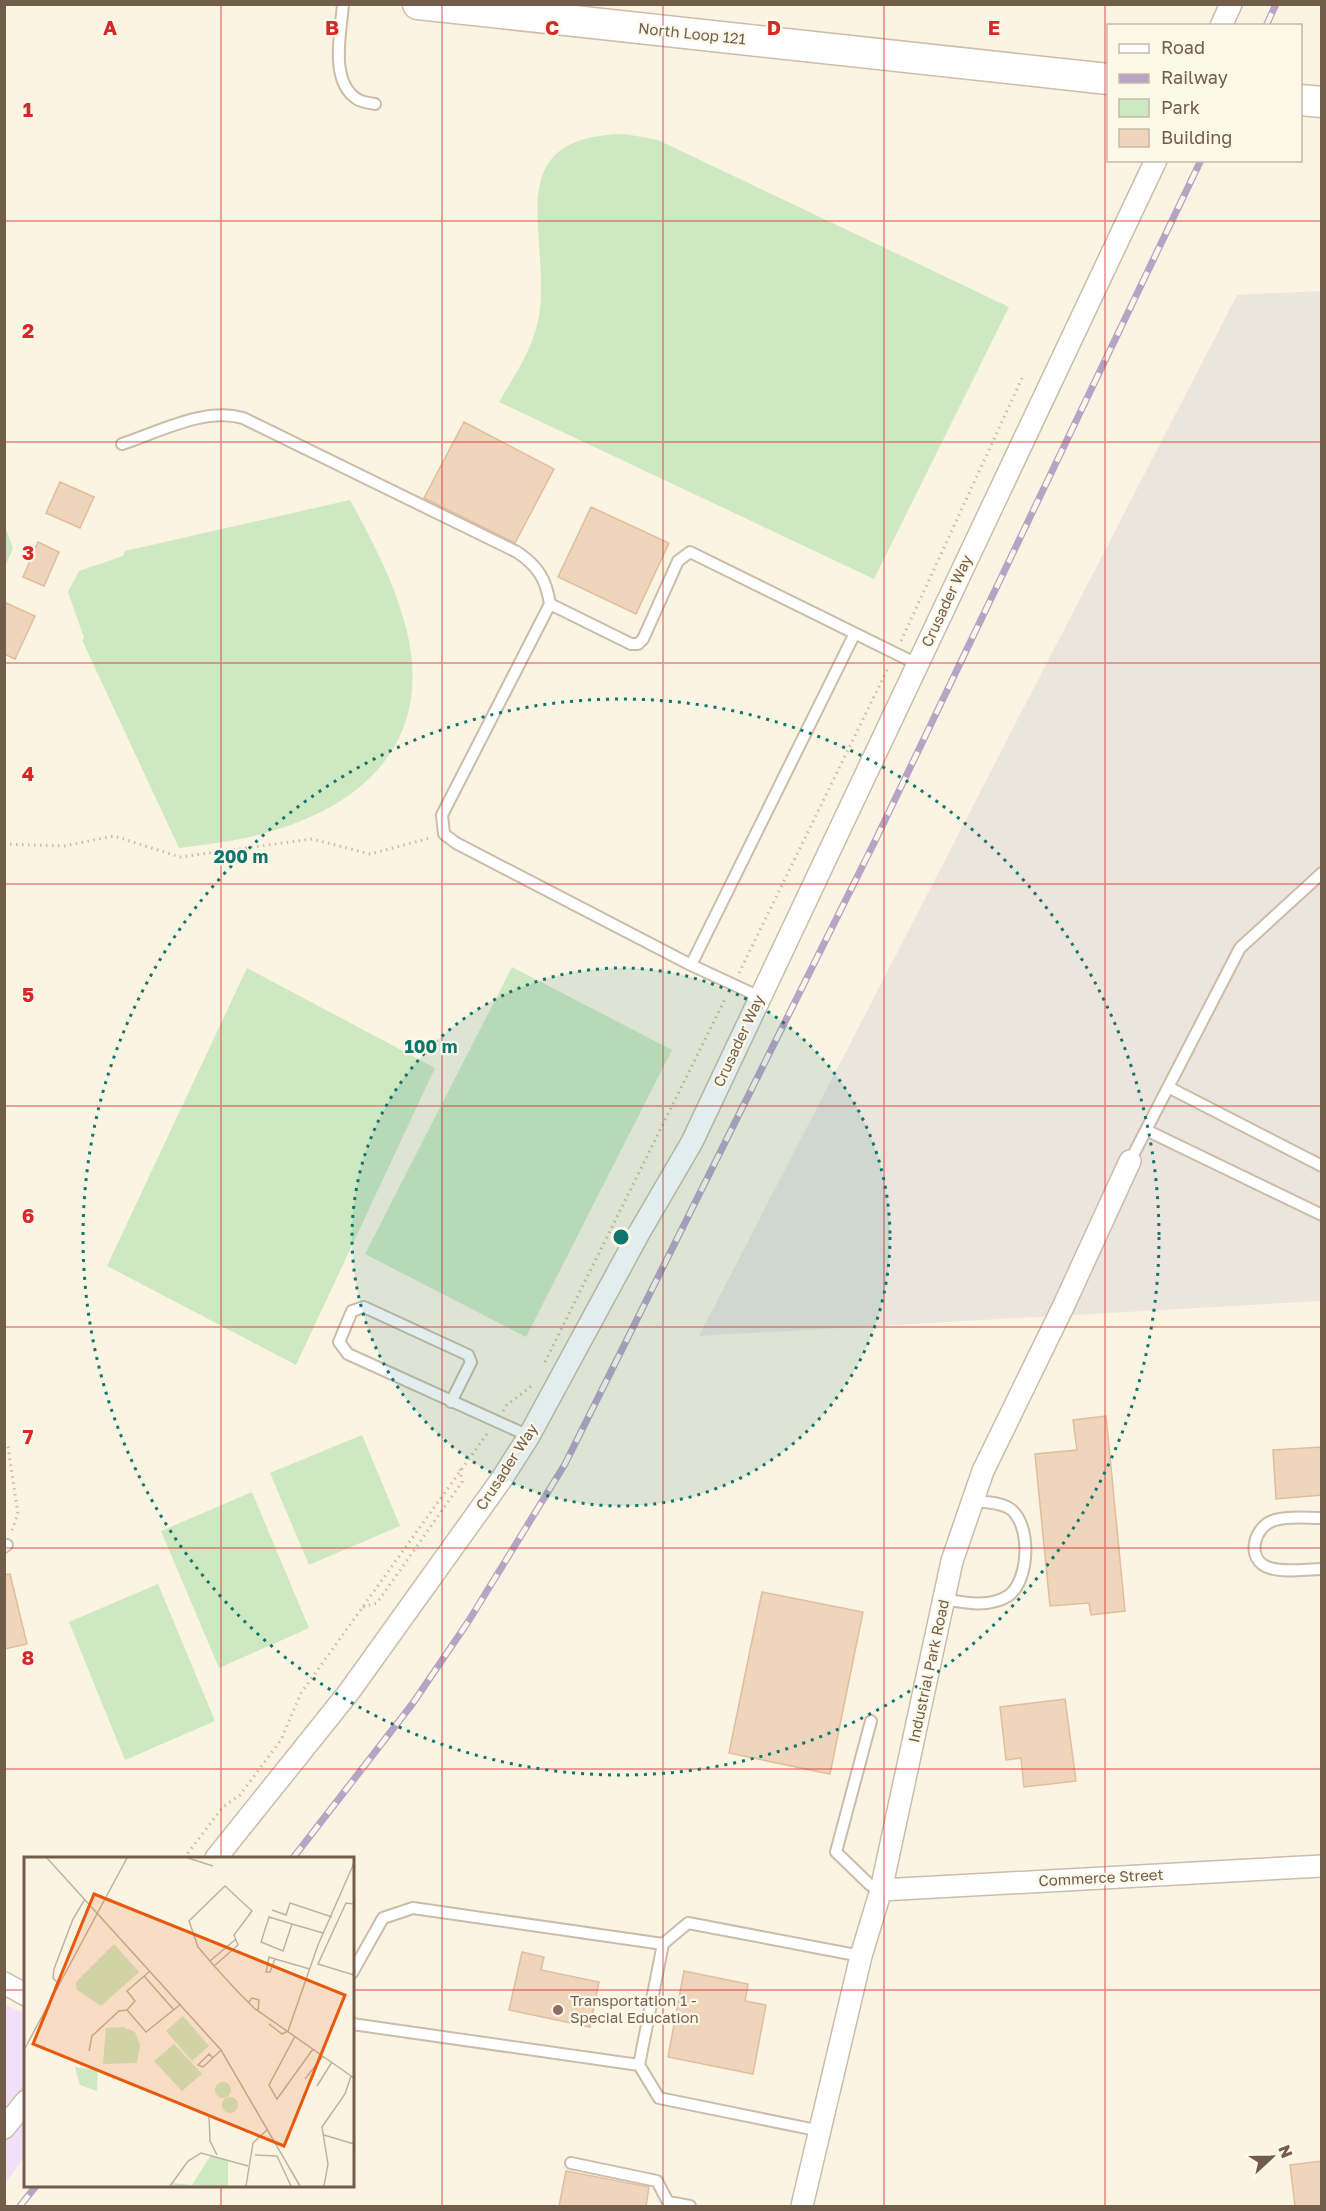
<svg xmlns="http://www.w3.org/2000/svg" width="1326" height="2211" font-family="'Golos Text',sans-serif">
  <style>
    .industrial { fill: #ebe5de }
    .education { fill: #f1e0f7 }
    .green { fill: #cee8c2 }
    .building { fill: #efd5bc; stroke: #e1bd9d; stroke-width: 1.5 }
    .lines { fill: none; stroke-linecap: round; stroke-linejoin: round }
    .lane-casing { stroke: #ccbcaa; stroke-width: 14 }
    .street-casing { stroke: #ccbcaa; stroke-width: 24 }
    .secondary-casing { stroke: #cfbda8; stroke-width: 33 }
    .path { stroke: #d4b99f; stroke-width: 3; stroke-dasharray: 1.5 4.5; stroke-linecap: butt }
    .lane { stroke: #fff; stroke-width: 10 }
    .street { stroke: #fff; stroke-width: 21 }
    .secondary { stroke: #fff; stroke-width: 30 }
    .rail-casing { stroke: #b7a3c4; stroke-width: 7 }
    .rail { stroke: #fef8e9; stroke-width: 4.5; stroke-dasharray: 14; stroke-linecap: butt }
    .grid { fill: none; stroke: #d62828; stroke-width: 1.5; stroke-opacity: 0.55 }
    .ring { fill: none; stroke: #0f766e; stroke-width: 3; stroke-dasharray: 3 6 }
    .education-dot { fill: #8d6e63; stroke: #fef8e9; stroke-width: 2 }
    .labels { text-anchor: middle; stroke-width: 4.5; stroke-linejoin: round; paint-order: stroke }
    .street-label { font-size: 15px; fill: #725c4a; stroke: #fef8e9 }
    .education-label { font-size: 15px; fill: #785e54; stroke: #fef8e9; text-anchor: start }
    .inset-road { fill: none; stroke: #c0b2a1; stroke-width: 1.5 }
    .view { fill: #e8590c; fill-opacity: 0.15; stroke: #e8590c; stroke-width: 3 }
    .inset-edge { fill: none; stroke: #725c4a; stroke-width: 3 }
    .grid-label { font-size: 20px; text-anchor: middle; font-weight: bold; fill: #d62828; stroke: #fef8e9; stroke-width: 4.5; stroke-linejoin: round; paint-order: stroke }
    .centre { fill: #0f766e; stroke: #fef8e9; stroke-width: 3 }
    .ring-label { font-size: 18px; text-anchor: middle; font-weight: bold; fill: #0f766e; stroke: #fef8e9; stroke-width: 4.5; stroke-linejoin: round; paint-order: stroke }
  </style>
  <rect width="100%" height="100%" fill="#fbf4e3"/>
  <path class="industrial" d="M1321 291V1301L699 1336 1237 295Z"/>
  <path class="education" d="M4 2005 26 2013 25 2156 5 2184Z"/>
  <path class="green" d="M625 134 658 140 1009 307 874 579 499 402C516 373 536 344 540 310 549 229 499 136 625 134Z
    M350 500C372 540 393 580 405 624 436 737 368 805 265 833 237 841 208 844 179 848L82 640 84 638 68 592 79 571 123 556 125 551Z
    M4 524 13 548 5 567H4Z
    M512 967 672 1050 526 1337 365 1254Z
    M247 968 435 1068 296 1365 107 1266Z
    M362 1435 400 1526 309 1565 270 1473Z
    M252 1492 309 1628 219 1668 161 1531Z
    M158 1584 215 1721 125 1760 69 1622Z"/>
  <path class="building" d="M464 422 554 469 515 543 424 498Z
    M60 482 94 497 80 528 46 513Z
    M591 507 669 543 636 614 558 577Z
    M38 542 59 552 44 586 23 577Z
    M4 602 35 616 15 659 4 654Z
    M1106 1416 1125 1611 1091 1615 1089 1603 1050 1606 1035 1454 1077 1450 1073 1420Z
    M1322 1447V1495L1276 1499 1273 1450Z
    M10 1574 27 1644 4 1649V1575Z
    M762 1592 863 1612 830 1774 729 1753Z
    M1065 1699 1076 1781 1024 1787 1021 1758 1006 1760 1000 1707Z
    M522 1952 544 1957 541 1970 599 1982 590 2027 509 2010Z
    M684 1971 748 1984 745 2001 766 2005 753 2074 668 2057Z
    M1322 2161V2206H1295L1290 2165Z
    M566 2171 649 2187 646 2206H559Z"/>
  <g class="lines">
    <defs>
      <path id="lane" d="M343 4C341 32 329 81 357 99 361 102 369 103 375 104
        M122 444C159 432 204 407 243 418L517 552C538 566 546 579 550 604
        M691 965 854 635
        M760 997 691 965 456 843 444 834 442 815 550 604 631 644H638L643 639 678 561 690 552 917 664
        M1168 1087 1322 1166
        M1146 1130 1322 1215
        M1130 1161 1240 948 1322 873
        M451 1402 471 1362 468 1355 364 1307 352 1311 339 1342 348 1354 529 1436
        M1322 1518C1307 1518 1289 1516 1275 1520 1253 1526 1245 1561 1270 1568 1285 1573 1306 1569 1322 1569
        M4 1547 7 1545
        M944 1599C965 1603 988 1608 1008 1596 1030 1581 1032 1523 1009 1508 999 1502 985 1502 973 1501
        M871 1721 836 1852 870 1885 881 1890
        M352 1973 383 1918 413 1908 663 1944 688 1923 861 1956
        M352 2024 639 2065 659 2098 821 2131
        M639 2065 663 1944
        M571 2163 657 2181 668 2202 690 2206"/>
      <path id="street" d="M1221 26 1231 4
        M216 1858 349 1692 501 1480 529 1436 639 1233 692 1142 1156 160
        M881 1890 1322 1866
        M4 1983 26 1995
        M4 2128 26 2101
        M802 2206 861 1956 881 1890 952 1561 983 1471 1064 1305 1130 1161"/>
      <path id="secondary" d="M418 4 1108 79
        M1300 100 1322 102"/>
    </defs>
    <use href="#lane" class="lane-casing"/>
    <use href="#street" class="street-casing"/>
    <use href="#secondary" class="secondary-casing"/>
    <path class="path" d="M901 641 1023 376
      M4 844 64 846 114 836 180 857 312 839 370 854 430 838
      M739 973 889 666
      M545 1362 726 997
      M503 1411 507 1405 534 1384
      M4 1442 8 1447 18 1514 11 1533
      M363 1607 377 1603 462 1482 460 1469
      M184 1858 223 1807 240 1795 281 1740 301 1693 489 1431"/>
    <use href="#lane" class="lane"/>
    <use href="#street" class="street"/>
    <use href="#secondary" class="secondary"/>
    <defs>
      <path id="rail" d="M1266 26 1276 4
        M293 1858 413 1703 468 1622 565 1464 876 839 1201 160
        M20 2206 36 2186"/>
    </defs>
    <use href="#rail" class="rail-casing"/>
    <use href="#rail" class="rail"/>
  </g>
  <path class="grid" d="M221 4V1858M442 4V2206M663 4V2206M884 4V2206M1105 4V2206M4 221H1322M4 442H1322M4 663H1322M4 884H1322M4 1106H1322M4 1327H1322M4 1548H1322M4 1769H1322M4 1990H26M352 1990H1322M221 2186V2206"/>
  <circle cx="621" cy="1237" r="269" fill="#0f766e" fill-opacity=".12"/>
  <g class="ring">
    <circle cx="621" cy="1237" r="269"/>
    <circle cx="621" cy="1237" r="538"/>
  </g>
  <circle class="education-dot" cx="558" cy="2010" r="6"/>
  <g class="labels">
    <g class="street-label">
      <text transform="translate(692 34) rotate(6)" y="5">North Loop 121</text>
      <text transform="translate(947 601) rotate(-65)" y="5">Crusader Way</text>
      <text transform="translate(739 1041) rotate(-65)" y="5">Crusader Way</text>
      <text transform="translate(507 1467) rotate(-57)" y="5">Crusader Way</text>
      <text transform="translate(929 1671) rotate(-78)" y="5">Industrial Park Road</text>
      <text transform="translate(1101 1878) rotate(-3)" y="5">Commerce Street</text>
    </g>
    <g class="education-label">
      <text x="570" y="2006">Transportation 1 -<tspan x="570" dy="17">Special Education</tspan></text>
    </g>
  </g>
  <g transform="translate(24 1857)">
    <rect width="330" height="330" fill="#fbf4e3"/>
    <path d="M90 87 115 115 77 149 53 133 52 125ZM159 159 185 189 168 204 142 174ZM82 171 99 170 111 175 116 188 113 206 79 207ZM150 187 178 217 158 234 130 204ZM51 210 74 213 73 234 56 228ZM191 233a8 8 0 1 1 16 0a8 8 0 1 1-16 0ZM198 248a8 8 0 1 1 16 0a8 8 0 1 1-16 0ZM187 298 204 304V329H148L149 326 168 328Z" fill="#cee8c2"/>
    <path class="inset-road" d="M23 1 197 193 276 329M164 1 189 9M330 47 322 46 294 107 330 118M248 53 262 58 266 46 308 60M268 67 259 94 237 85 245 60 268 67 299 76M251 102 245 100 242 115H246L251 102 286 112M186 104 212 82M190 109 214 88 210 78 228 54 201 29 165 64 174 90 186 104 190 109 193 112 214 135 230 151 330 221M126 114 103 134 111 144 103 153 122 175 157 147M120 119 150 153M35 127 29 121 30 112 49 62 61 42M224 146 228 141 235 143 234 154M245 167 258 177 264 174M264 174 294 88 330 6M271 179 245 228 253 242 289 192M0 193 103 1M65 194 68 179 95 154 103 153M189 201 185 197 174 208 179 210 194 196 197 193M281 222 299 199M293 229 308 205M185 258 186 284 193 298M300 278 330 287M231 298 253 299M253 299 267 329M146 329 164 304 177 296 224 309M222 329 229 286 244 272M300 329 304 307 298 270 321 237 327 219"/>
    <path class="view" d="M70 37 321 138 260 289 9 187Z"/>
    <rect width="330" height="330" class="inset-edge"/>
  </g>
  <g class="grid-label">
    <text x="110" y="35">A</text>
    <text x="332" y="35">B</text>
    <text x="552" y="35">C</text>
    <text x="774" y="35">D</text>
    <text x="994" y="35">E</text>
    <text x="28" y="117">1</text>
    <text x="28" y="338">2</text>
    <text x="28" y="560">3</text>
    <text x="28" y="781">4</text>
    <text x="28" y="1002">5</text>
    <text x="28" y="1223">6</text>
    <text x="28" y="1444">7</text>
    <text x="28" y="1665">8</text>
  </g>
  <circle cx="621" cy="1237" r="9" class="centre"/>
  <g class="ring-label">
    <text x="241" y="863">200 m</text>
    <text x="431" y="1053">100 m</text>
  </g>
  <rect width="1326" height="2211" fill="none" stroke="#725c4a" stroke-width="12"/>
  <rect x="1107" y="24" width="195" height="138" fill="#fef8e9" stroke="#c6baa9" stroke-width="1.5"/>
  <rect x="1119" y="44" width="30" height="9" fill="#ffffff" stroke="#c6baa9" stroke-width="1.5"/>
  <text x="1161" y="54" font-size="18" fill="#725c4a">Road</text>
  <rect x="1119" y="74" width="30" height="9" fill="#b7a3c4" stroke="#c6baa9" stroke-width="1.5"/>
  <text x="1161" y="84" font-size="18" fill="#725c4a">Railway</text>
  <rect x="1119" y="99" width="30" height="18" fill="#cee8c2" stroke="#c6baa9" stroke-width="1.5"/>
  <text x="1161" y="114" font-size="18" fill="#725c4a">Park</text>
  <rect x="1119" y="129" width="30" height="18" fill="#efd5bc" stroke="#c6baa9" stroke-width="1.5"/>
  <text x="1161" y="144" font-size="18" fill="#725c4a">Building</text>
  <g transform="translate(1272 2157) rotate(68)" stroke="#fef8e9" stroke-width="4.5" paint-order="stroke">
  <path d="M0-4.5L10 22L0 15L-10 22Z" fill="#725c4a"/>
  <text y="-9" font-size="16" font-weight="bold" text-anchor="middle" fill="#725c4a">N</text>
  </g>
</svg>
